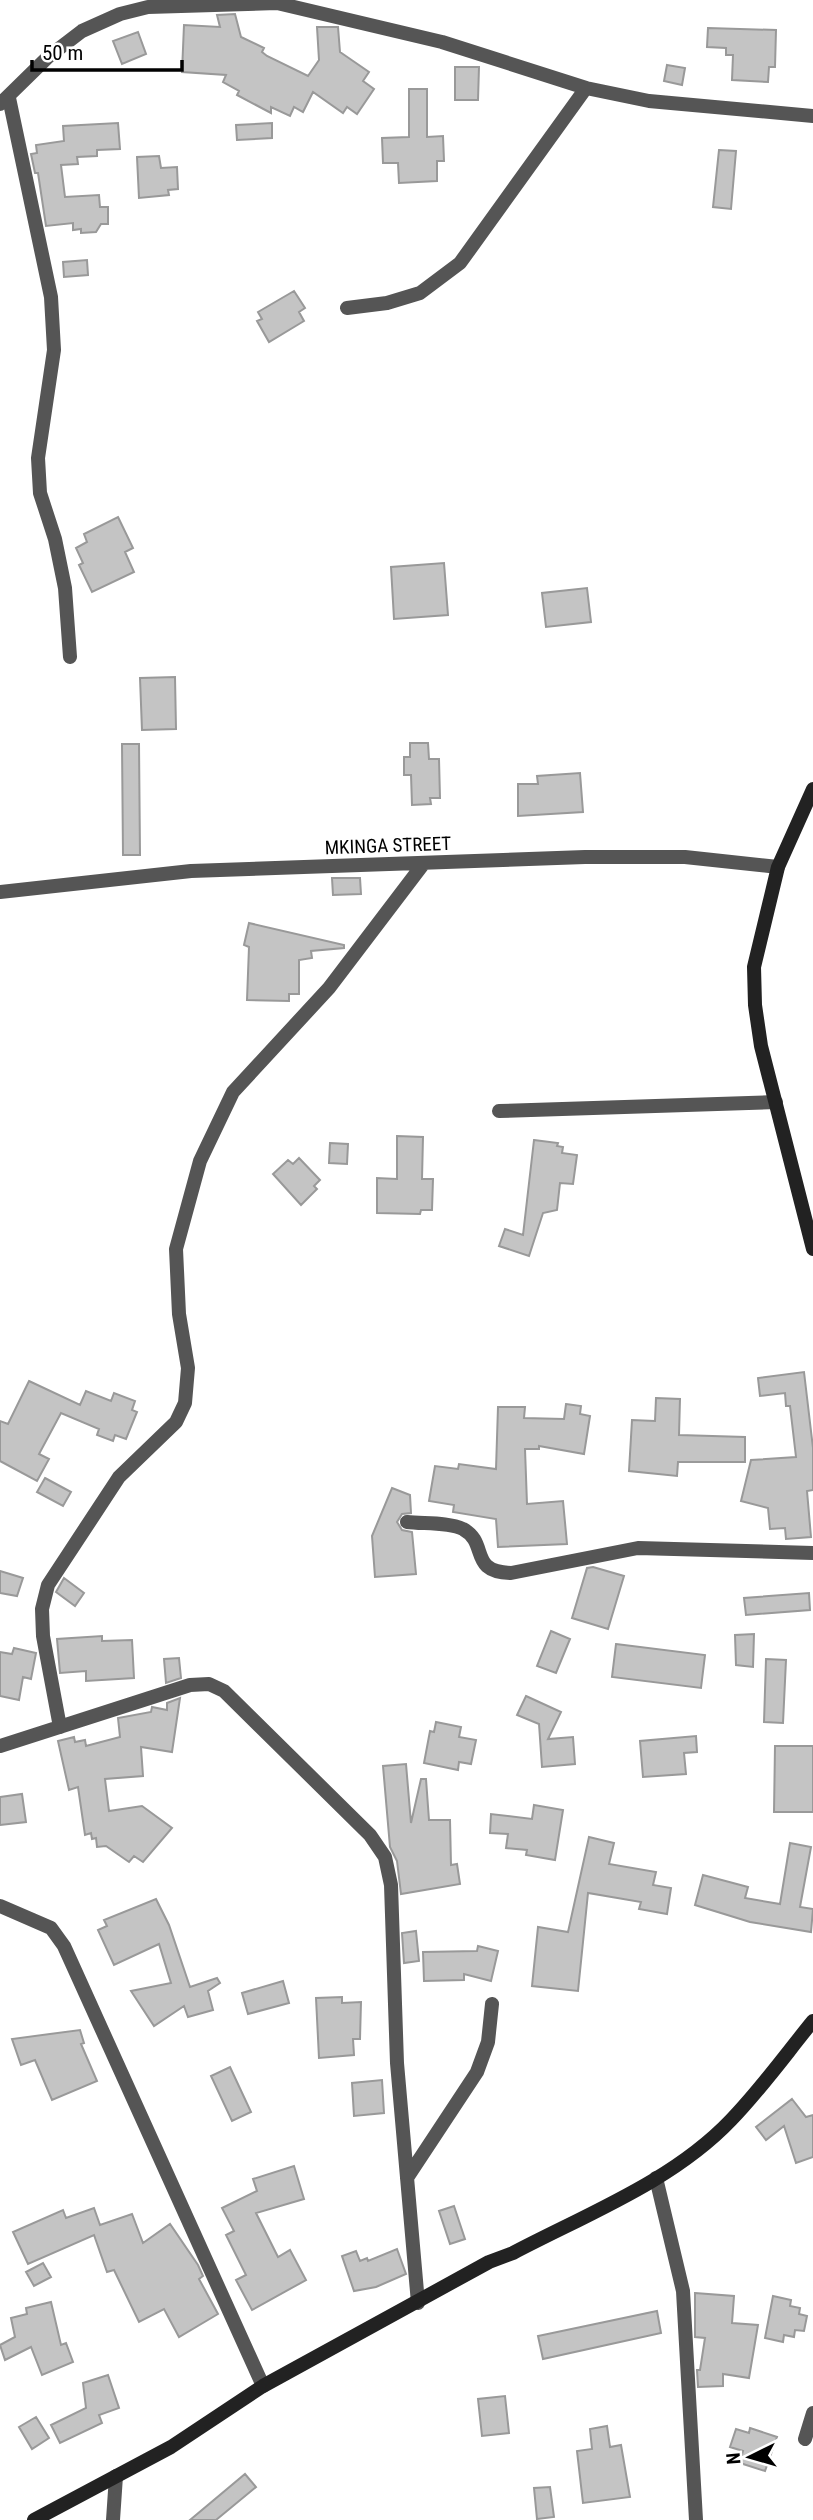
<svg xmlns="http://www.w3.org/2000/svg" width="813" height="2520" font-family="'Roboto Condensed',sans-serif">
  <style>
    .building { fill: #c4c4c4; stroke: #999; stroke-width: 2 }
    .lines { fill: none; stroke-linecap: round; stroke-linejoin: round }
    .street { stroke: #555; stroke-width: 14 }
    .secondary { stroke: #222; stroke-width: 14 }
    .labels { text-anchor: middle; stroke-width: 7; stroke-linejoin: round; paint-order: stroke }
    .street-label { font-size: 19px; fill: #000; stroke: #fff }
  </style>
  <rect width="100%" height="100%" fill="#fff"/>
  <path class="building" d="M235 14 241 37 264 48 262 52 267 56 308 76 319 60 317 27H338L340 52 369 72 363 81 374 89 357 114 347 107 343 113 313 92 303 112 294 107 290 116 271 107V113L237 95 239 91 223 82 226 75 182 72 184 25 220 27 217 15Z
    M708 28 776 30 775 67H769L768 82 732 80 733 55H726V48L707 47Z
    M138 32 146 54 122 64 113 41Z
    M667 65 685 68 682 85 664 81Z
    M455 67H479L478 100H455Z
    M409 89H427V137L443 136 444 161H437V181L399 183 398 163H383L382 138 409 137Z
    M118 123 120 149 97 150V156L77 157 78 164 61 165 65 197 99 195 100 207H108V224H101L96 232 81 233V229L73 230V223L46 226 38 173H35L31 154 37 153 36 145 64 141 63 126Z
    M272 123V138L237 140 236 125Z
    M719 150 736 151 731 209 713 207Z
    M159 156 161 168 177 167 178 189 168 190 169 195 139 198 137 157Z
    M87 260 88 275 64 277 63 262Z
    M294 291 305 308 299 312 304 321 269 342 257 321 262 319 258 312Z
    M118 517 133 548 125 552 134 572 92 592 79 565 83 563 76 548 87 542 84 534Z
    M444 563 448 615 394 619 391 567Z
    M587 588 591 622 546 627 542 593Z
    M175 677 176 729 142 730 140 678Z
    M410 743H428L429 759H439L440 798H430L431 804 412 805 411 775H404V757H410Z
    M122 744H139L140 855H123Z
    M580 773 583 812 518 816V784H538L537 776Z
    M332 878H360L361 894 333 895Z
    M249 923 344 945V948L311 951 312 958 299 960V994H289V1001L247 1000 249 947 244 945Z
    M397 1136 423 1137 422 1179H433L432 1210H421L420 1214 377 1213V1178L397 1179Z
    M534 1140 558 1143 557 1146 563 1147 562 1153 577 1155 573 1184 560 1183 557 1210 543 1213 529 1256 499 1246 505 1229 523 1235Z
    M330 1143 348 1144 347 1164 329 1163Z
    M299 1158 320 1180 314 1186 317 1189 301 1205 273 1174 288 1160 293 1164Z
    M804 1372 813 1448V1490L807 1491 811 1537 786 1539 785 1528 770 1529 768 1508 741 1501 751 1460 796 1457 790 1406H786L785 1393 760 1396 758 1378Z
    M29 1381 80 1405 86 1391 111 1401 114 1393 135 1401 132 1410 137 1412 126 1439 115 1435 113 1441 97 1435 99 1429 61 1413 39 1454 49 1459 37 1481 0 1461V1421L8 1424Z
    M656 1398 680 1399 679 1435 745 1437V1462H678L677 1476 629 1471 632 1420 655 1421Z
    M566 1404 581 1406 580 1414 590 1416 584 1454 539 1446V1449H525L527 1504 563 1501 567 1544 498 1547 496 1519 453 1512 454 1505 429 1501 435 1466 458 1469 459 1464 496 1469 498 1407H525L524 1418 564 1419Z
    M45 1478 71 1492 63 1506 37 1492Z
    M392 1488 410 1495 411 1513 402 1514 397 1522 402 1530 412 1532 416 1574 375 1577 372 1536Z
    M593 1567 624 1576 608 1629 572 1618 587 1568Z
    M0 1571 23 1578 17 1596 0 1593Z
    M64 1578 84 1593 75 1606 56 1592Z
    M809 1593 810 1610 746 1615 744 1598Z
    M551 1631 570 1639 556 1673 537 1666Z
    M754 1634 753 1667 736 1665 735 1635Z
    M102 1636V1641L132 1640 134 1678 86 1681V1671L60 1673 57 1639Z
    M616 1644 705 1655 701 1688 612 1677Z
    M14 1648 36 1653 31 1679 23 1677 19 1700 0 1696V1652L12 1654Z
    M179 1658 181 1678 166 1683 164 1659Z
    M766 1659 786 1660 783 1723 764 1722Z
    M526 1696 561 1712 548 1739 573 1737 575 1764 542 1767 539 1724 517 1715Z
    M180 1698 172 1752 141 1747 143 1776 105 1779 109 1811 142 1806 172 1828 143 1862 134 1856 129 1862 106 1846 97 1847 96 1838 92 1839 91 1833 85 1835 78 1787 69 1790 58 1741 74 1737 75 1742 85 1740 86 1746 120 1737 118 1718 151 1712 152 1707 167 1710V1703Z
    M436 1722 461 1727 459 1737 476 1740 471 1764 459 1762 458 1770 424 1763 430 1731 434 1732Z
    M696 1736 697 1752 684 1753 686 1774 643 1777 640 1741Z
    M775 1746H813V1812H774Z
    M406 1764 411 1823 421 1779H426L429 1820H450L451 1865 457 1864 460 1884 401 1894 397 1861 390 1847 383 1766Z
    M22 1794 26 1822 0 1825V1797Z
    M534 1805 563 1810 555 1860 526 1855 527 1850 506 1848 508 1834 490 1833 491 1814 532 1819Z
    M589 1837 614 1843 609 1864 656 1872 653 1885 671 1888 667 1914 639 1909 641 1902 588 1893 578 1991 532 1986 538 1927 568 1932Z
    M790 1843 811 1847 800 1907 813 1909 811 1932 750 1922 695 1905 703 1875 748 1887 745 1898 780 1904Z
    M156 1899 169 1925 190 1987 217 1978 220 1983 208 1991 213 2010 188 2017 184 2006 154 2026 131 1991 171 1983 159 1944 114 1965 98 1930 107 1926 104 1920Z
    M416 1931 419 1961 404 1963 402 1933Z
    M478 1946 498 1951 491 1981 464 1974V1980L424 1981 423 1952 477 1951Z
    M283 1981 289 2003 248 2014 242 1993Z
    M342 1997V2003L361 2002 360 2039H353L354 2055 319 2058 316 1998Z
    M80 2030 84 2043 81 2044 97 2081 52 2100 35 2060 21 2065 12 2039Z
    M230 2067 251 2112 232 2121 211 2076Z
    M382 2080 384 2113 354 2116 352 2083Z
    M792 2099 806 2117 813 2115V2157L796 2163 784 2126 766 2140 756 2127Z
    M294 2166 304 2199 256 2213 278 2257 290 2250 306 2280 252 2310 236 2280 246 2275 226 2235 234 2231 222 2208 257 2191 253 2179Z
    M454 2206 465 2239 450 2244 439 2211Z
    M94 2208 100 2225 132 2214 143 2243 170 2224 198 2265 203 2276 199 2279 218 2314 179 2337 164 2309 139 2322 114 2270 107 2272 94 2235 28 2264 13 2232 63 2210 66 2218Z
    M397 2249 406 2274 376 2287 354 2291 342 2256 356 2251 360 2261 367 2258 368 2261Z
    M43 2263 51 2277 34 2286 26 2272Z
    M695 2293 734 2296 732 2323 758 2325 749 2378 723 2374V2386L698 2387 697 2370H700L705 2338 695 2337Z
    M773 2296 791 2300 790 2306 800 2308 799 2314 807 2316 804 2331 795 2330 794 2337 784 2335 783 2342 765 2338Z
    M51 2302 61 2345 66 2343 73 2362 42 2375 31 2347 5 2360 0 2345 15 2337 11 2318 27 2314 26 2308Z
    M657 2311 661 2333 543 2359 538 2336Z
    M108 2375 119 2408 99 2415 102 2423 60 2443 51 2425 86 2408 83 2383Z
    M505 2396 509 2433 482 2436 478 2399Z
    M36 2417 49 2438 32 2449 19 2427Z
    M607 2426 610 2447 621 2445 630 2497 583 2503 577 2451 592 2449 590 2429Z
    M750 2428 777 2437 765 2471 740 2463 743 2451 730 2447 736 2429 749 2433Z
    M245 2474 256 2487 216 2520H190Z
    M550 2487 554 2517 537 2519 534 2488Z"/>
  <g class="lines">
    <path class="street" d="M9 98 51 297 54 350 38 458 40 493 55 539 65 588 70 657
      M0 104 48 57 82 31 120 14 148 7 277 3 442 42 586 88 649 101 813 116
      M347 308 387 303 420 293 460 263 586 88
      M0 892 191 871 585 857H685L778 867
      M499 1111 776 1102
      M407 1522C423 1524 448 1522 463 1529 489 1543 468 1572 511 1573L638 1548 813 1553
      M60 1727 43 1636 42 1609 48 1585 119 1477 176 1422 185 1403 188 1368 179 1314 176 1249 200 1161 233 1092 329 988 424 863
      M0 1746 190 1685 209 1684 224 1691 370 1835 385 1857 391 1885 397 2063 418 2303
      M0 1906 51 1928 64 1946 263 2386
      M407 2178 477 2072 488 2042 492 2004
      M656 2178 683 2291 696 2520
      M805 2439 813 2413
      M113 2520 116 2476"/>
    <path class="secondary" d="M813 789 778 867 754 967 755 1005 761 1046 813 1249
      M34 2520 171 2447 263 2386 489 2262 513 2253C587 2214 673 2181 731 2120 761 2089 786 2054 813 2021"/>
  </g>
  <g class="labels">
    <g class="street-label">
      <text transform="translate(388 845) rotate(-2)" y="7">MKINGA STREET</text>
    </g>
  </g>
  <g transform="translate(750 2457) rotate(265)" stroke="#ffffff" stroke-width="5" paint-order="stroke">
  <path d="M0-5L12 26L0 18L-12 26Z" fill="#000000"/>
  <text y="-10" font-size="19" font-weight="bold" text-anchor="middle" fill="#000000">N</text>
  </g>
  <path d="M32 60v10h150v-10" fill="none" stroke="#000000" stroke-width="3.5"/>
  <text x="42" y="60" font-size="21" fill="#000000" stroke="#ffffff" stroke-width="5" paint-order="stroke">50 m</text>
</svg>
